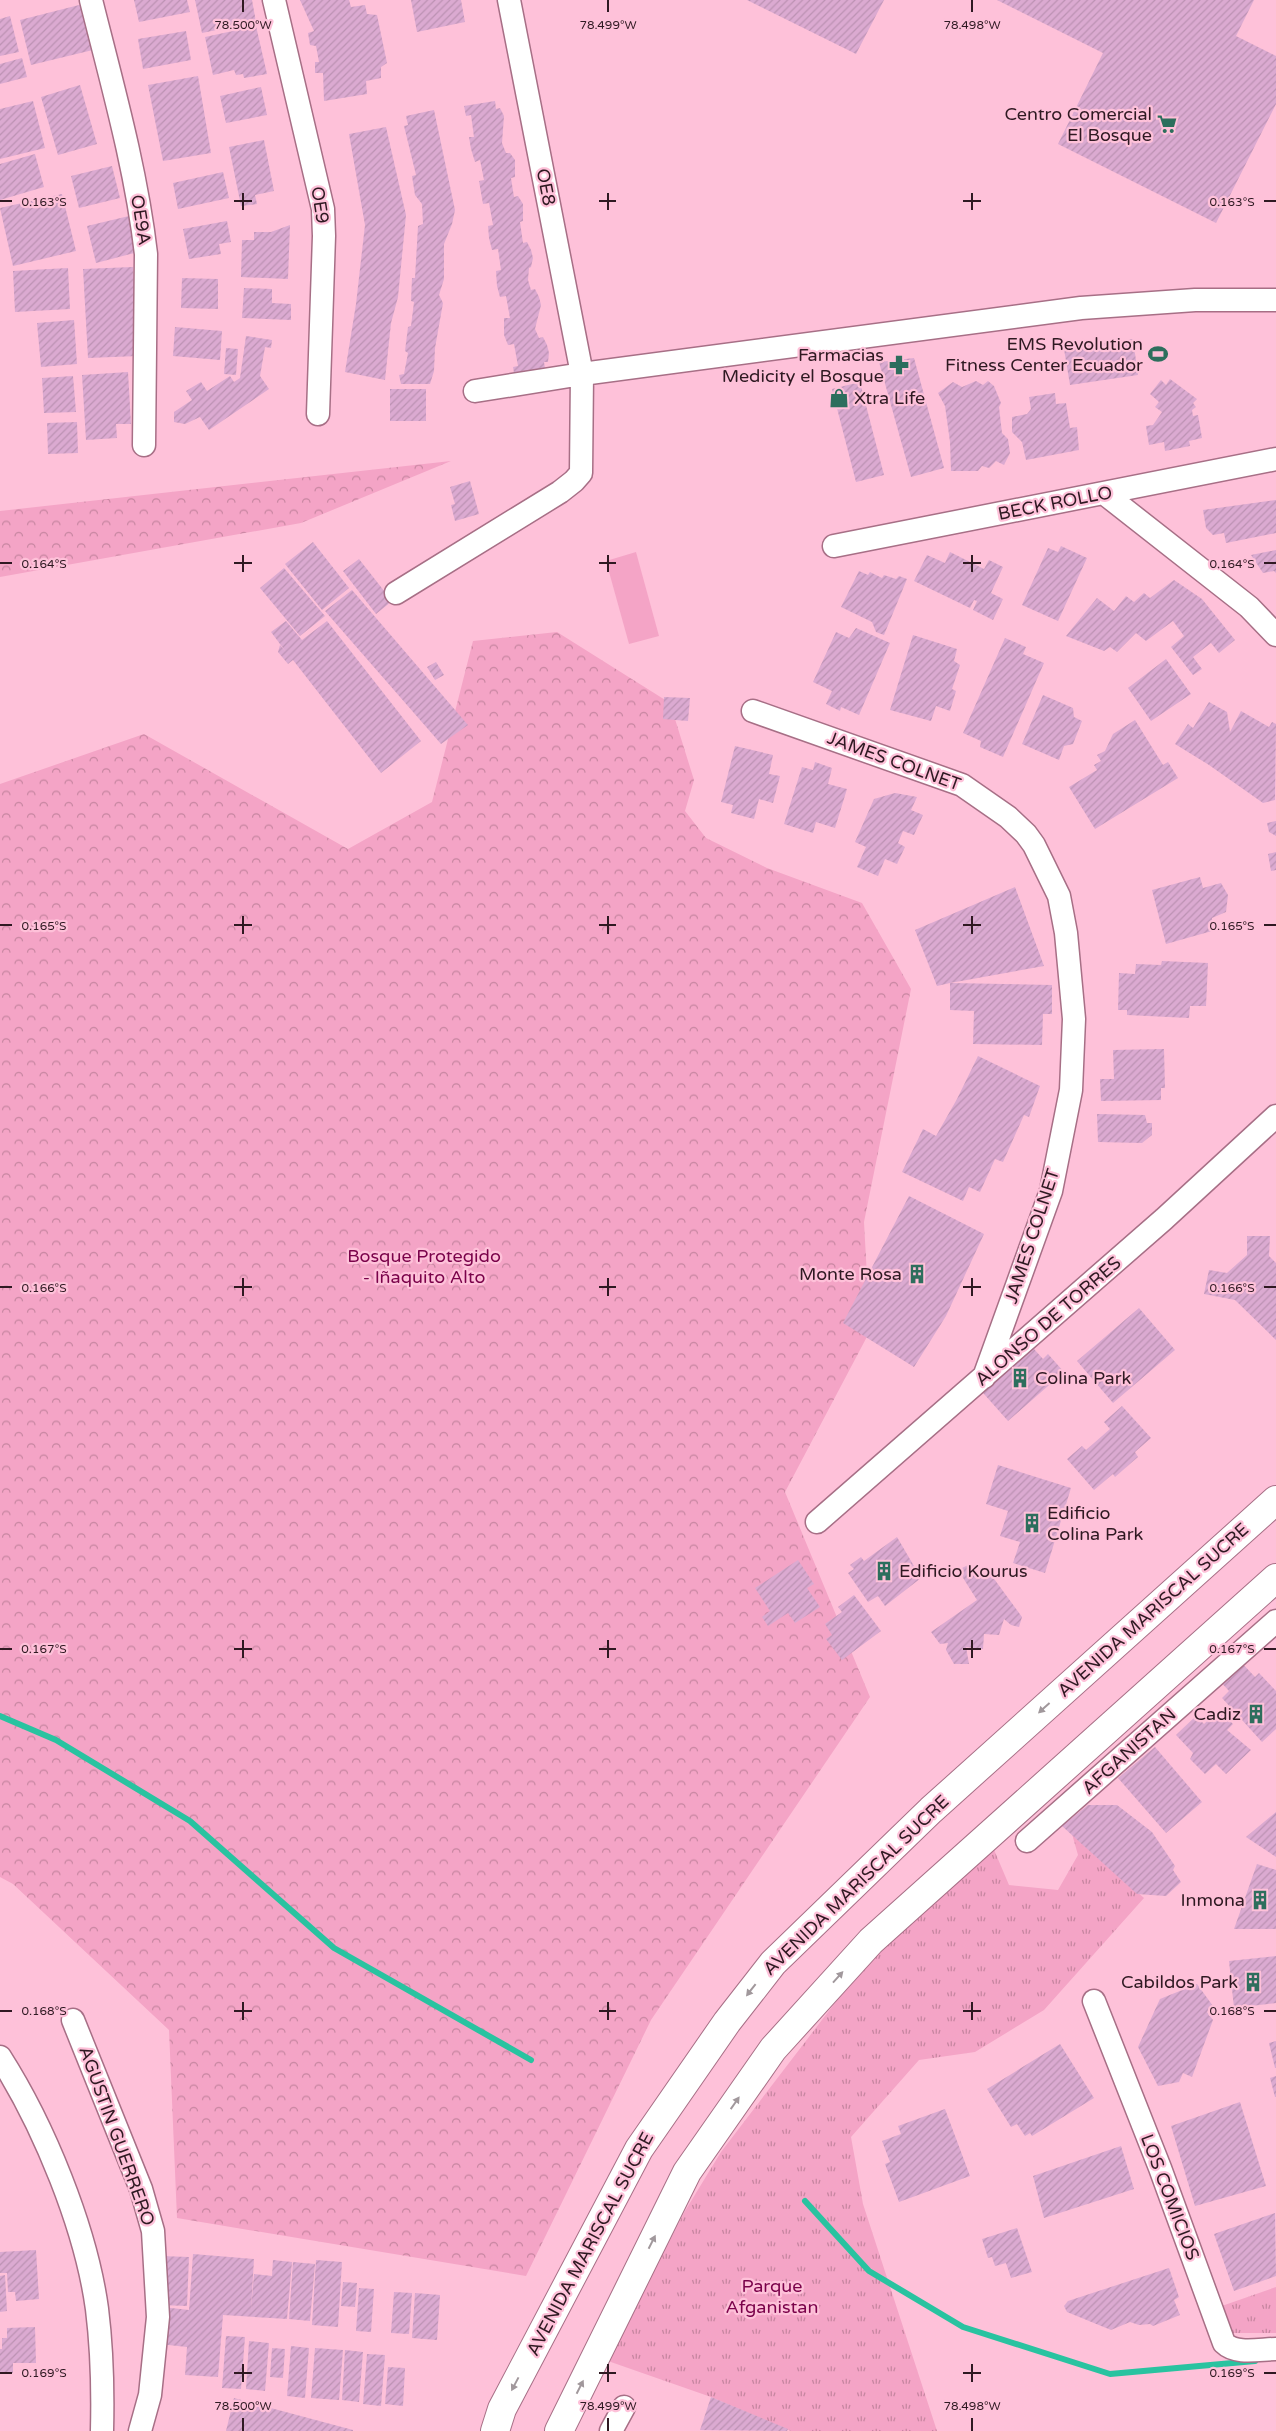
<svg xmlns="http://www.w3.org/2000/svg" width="1276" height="2431" font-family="'Varela Round',sans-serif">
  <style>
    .forest { fill: url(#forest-crowns) }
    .park { fill: url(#park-tufts) }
    .pitch { fill: #f4a4c6 }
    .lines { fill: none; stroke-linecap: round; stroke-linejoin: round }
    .stream { stroke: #29c3a0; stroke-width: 6 }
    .building { fill: url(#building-hatch) }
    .minor-casing { stroke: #a76f86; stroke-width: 25 }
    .primary-casing { stroke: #a76f86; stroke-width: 30 }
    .minor { stroke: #fff; stroke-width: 22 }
    .primary { stroke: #fff; stroke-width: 28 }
    .oneway { fill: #a1989c }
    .ticks { fill: none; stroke: #2f1922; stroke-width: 2 }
    .labels { text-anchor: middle; stroke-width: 4.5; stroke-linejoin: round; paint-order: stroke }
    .poi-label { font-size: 18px; fill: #2f1922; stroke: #fec1d9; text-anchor: end }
    .street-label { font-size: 18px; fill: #2f1922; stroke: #fec1d9 }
    .park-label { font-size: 18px; fill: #7a024a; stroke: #fec1d9 }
    .ticks-label { font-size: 12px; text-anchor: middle; fill: #2f1922; stroke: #fec1d9; stroke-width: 4.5; stroke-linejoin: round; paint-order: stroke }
  </style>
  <defs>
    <pattern id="forest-crowns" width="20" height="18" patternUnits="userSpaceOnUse" patternTransform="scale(1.25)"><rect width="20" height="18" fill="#f4a4c6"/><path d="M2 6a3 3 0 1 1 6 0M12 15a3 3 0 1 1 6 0" fill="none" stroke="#c685a0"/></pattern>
    <pattern id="park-tufts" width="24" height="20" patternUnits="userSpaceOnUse" patternTransform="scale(1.25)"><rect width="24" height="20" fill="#f4a4c6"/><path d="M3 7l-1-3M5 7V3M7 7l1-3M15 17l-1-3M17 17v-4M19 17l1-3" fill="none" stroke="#c685a0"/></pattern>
    <pattern id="building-hatch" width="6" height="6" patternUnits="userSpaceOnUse" patternTransform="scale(1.25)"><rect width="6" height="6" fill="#dbaad1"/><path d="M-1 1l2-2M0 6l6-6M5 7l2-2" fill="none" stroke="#bc92b3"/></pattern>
  </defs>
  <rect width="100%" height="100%" fill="#fec1d9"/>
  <path class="forest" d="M451 461 301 523 0 577V511Z
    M557 632 670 703 694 780 685 811 706 838 767 868 862 903 911 989 864 1222 870 1331 785 1492 870 1697 651 2020 526 2276 177 2218 169 2030 13 1884 0 1877V784L144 734 348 849 432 802 473 641Z"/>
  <path class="park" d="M1072 1834 1144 1898 1044 2010 975 2052 919 2060 851 2137 863 2204 937 2431H791L711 2397 608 2361 685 2211 721 2152 854 1978 989 1838 1009 1885 1058 1890 1078 1855Z
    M1276 2287V2333H1224L1216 2308Z"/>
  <path class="pitch" d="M636 552 659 636 629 644 606 561Z"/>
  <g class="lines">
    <path class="stream" d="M0 1716 56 1740 190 1821 334 1948 531 2060
      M805 2201 869 2271 963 2327 1110 2374 1255 2361"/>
  </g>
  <path class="building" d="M134 0H187L190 12 139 22Z
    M195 0H252L256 22 202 33Z
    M300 0H349L351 7 365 5 367 14 377 15 387 63 381 67V78L366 81 367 94 324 101 323 73H315V62H319L316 46 310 45 308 33 314 31Z
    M411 0H461L465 22 417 32Z
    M747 0H884L856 54Z
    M997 0H1254L1236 36 1276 56V104L1216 223 1058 144 1103 53Z
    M87 3 97 49 31 65 20 20Z
    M10 16 19 52 0 56V19Z
    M256 26 267 74 244 78 243 74 236 75 234 70 213 75 205 37Z
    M186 31 191 60 143 69 138 39Z
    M22 58 27 77 0 84V64Z
    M198 76 211 153 163 161 148 85Z
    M80 85 97 144 58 155 41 97Z
    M261 87 267 115 226 123 220 96Z
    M33 101 45 148 0 159V109Z
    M495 101 496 109 500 108 504 116 502 143 506 153H510L515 160V177L511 178 514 197 518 196 523 204V221L520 222 523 243 527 242 531 250 533 258 531 267 529 268 528 280 531 290 535 289 539 297 541 305 535 329 539 338 543 337 547 345 549 353 548 362H544L546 374 515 379 513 367 518 366 514 344 508 345 504 335V318H510L506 296 500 297 497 286 496 271 501 270 498 249 492 250 489 238 488 226 493 225 489 203 483 204 479 181 484 180 480 160 475 162 471 149 469 137H474L471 115 466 116 464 106Z
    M434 110 455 210 452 224 444 244V279L439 295 443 303 435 348 434 371 430 384H401L399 375 404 374 408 353 405 351 408 327 411 326 414 302 411 301 412 278H415L418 226 423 224 422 204 415 195 412 176 416 175 404 126 408 125 406 116Z
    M386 127 406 215 398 297 391 323 385 380 345 372 356 304 365 225 349 134Z
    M264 140 274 191 255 195 257 204 241 206 229 147Z
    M35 154 44 187 0 200V164Z
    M112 166 120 198 79 208 71 176Z
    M223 172 229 198 178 209 173 183Z
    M62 194 76 251 13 266 0 208Z
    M129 216 138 252 96 263 87 226Z
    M227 221 231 242 219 244 221 254 189 259 183 229Z
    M290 225 288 279 241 277 242 240H254V232H271Z
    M133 267 138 356 88 358 83 269Z
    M68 268 70 309 15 312 13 271Z
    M182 278 218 279V309L181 308Z
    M244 288 272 289V303L291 304V320L242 318Z
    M74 320 77 364 41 367 37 323Z
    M175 327 222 331 220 360 173 356Z
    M246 336 272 340 271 348 265 347 260 376 269 389 209 430 200 417 185 424 174 422V412L192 400 186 391 201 382 207 391 230 376 234 382 240 378Z
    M1133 339 1138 375 1070 385 1064 349Z
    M226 348 238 349 236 375 224 374Z
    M914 358 944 468 911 477 879 362Z
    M128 372 131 424H116L117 438 86 440 82 375Z
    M73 376 76 412 44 413 42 378Z
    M1170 379 1197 399 1193 403 1196 407 1192 410 1193 416 1198 415 1202 438 1189 441 1190 446 1165 451 1164 442 1149 445 1146 426 1153 425 1162 412 1155 407 1159 402 1150 394 1161 380 1166 385Z
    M976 381 983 385 988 381 994 386 1001 403 999 407 1002 433 1008 439 1010 453 1004 465 996 461 989 468 982 466 978 471H951L950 442 945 406 938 393 953 382 962 387Z
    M860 382 884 475 856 482 832 389Z
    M390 389H426V421H390Z
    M1055 393 1056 404 1066 403 1070 428 1077 427 1079 450 1026 460 1022 442 1012 432V417L1027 414 1031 409 1029 397Z
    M77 422 78 453 48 454 47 423Z
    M470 481 479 514 455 521 451 505 455 504 450 487Z
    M1276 500V533L1226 543 1224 533 1213 535 1206 528 1203 510Z
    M313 542 349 588 322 610 285 564Z
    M1061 546 1087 558 1058 621 1022 605 1048 548 1058 552Z
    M1276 550V573L1274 571 1263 573 1251 555Z
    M950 552 984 569 989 560 1003 567 991 593 1003 599 993 620 973 610 977 601 974 600 970 608 914 581 927 555 945 563Z
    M359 559 392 601 376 614 343 571Z
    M284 568 325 616 300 636 260 588Z
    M859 571 868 575 870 572 882 578 884 575 896 579 899 576 907 579 884 635 876 632 872 622 841 607Z
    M1174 580 1202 599 1235 640 1219 653 1211 643 1193 657 1202 669 1193 675 1171 647 1184 636 1173 621 1146 641 1136 633 1117 652 1110 647 1104 651 1066 636 1097 598 1114 611 1126 596 1134 602 1144 593 1150 598Z
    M352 590 468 725 441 744 325 611Z
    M286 621 302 640 327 621 421 741 381 773 293 660 288 664 278 652 280 645 286 652 271 632Z
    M856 628 890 643 859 715 841 707 840 711 826 704 832 691 813 682 836 632 849 638Z
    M913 635 957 649 954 661 960 665 952 689 956 691 950 711 936 706 931 721 890 710Z
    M1005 638 1026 647 1023 654 1044 663 1003 757 980 747 981 741 963 733Z
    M1166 659 1191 694 1151 721 1128 688Z
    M436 662 444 675 435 680 427 667Z
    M1043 695 1073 708 1074 717 1082 721 1073 744 1064 746 1059 760 1022 744Z
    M664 697 690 698 688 721 663 719Z
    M1209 702 1227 712 1230 732 1241 711 1269 727 1272 722 1276 724 1275 800 1263 803 1209 765 1175 744 1188 724 1193 728Z
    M1135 720 1163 765 1168 762 1178 778 1095 829 1069 787 1097 770 1094 765 1101 761 1097 755 1105 751 1113 734Z
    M735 746 773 755 769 774 780 776 773 803 759 799 754 819 731 813 733 805 721 802Z
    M815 762 832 768 828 784 847 789 835 828 816 822 813 833 784 824 802 767 813 770Z
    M895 793 917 797 911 810 923 815 914 835 903 831 898 843 905 847 897 864 885 859 878 876 857 867 866 847 855 842 874 799Z
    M1276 821V836L1269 832 1267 823Z
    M1276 852V870L1271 871 1268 854Z
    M1200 877 1203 888 1221 883 1228 895 1226 912 1212 918V931L1166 944 1152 890Z
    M1015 887 1044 966 950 983 1052 985V1014H1043L1042 1045 973 1044 974 1011 950 1010V983L937 986 915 930Z
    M1162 961 1208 963 1206 1006H1190L1189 1018 1127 1015V1010H1118L1119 973 1135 974 1136 964 1161 965Z
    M1164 1049 1165 1088H1161V1100L1101 1101 1100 1079H1114L1113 1050Z
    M978 1056 1040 1086 1029 1117 1024 1115 1003 1162 995 1159 980 1192 969 1187 963 1201 902 1172 923 1129 936 1136 957 1099Z
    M1097 1114 1145 1115 1147 1123H1152V1135L1142 1143 1098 1142Z
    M909 1196 984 1234 946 1316 914 1367 843 1323Z
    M1247 1236H1270L1269 1256 1276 1263V1340L1235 1300 1204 1294 1209 1270 1227 1273 1247 1255Z
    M1139 1308 1175 1350 1113 1403 1077 1361Z
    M1026 1340 1043 1359 1048 1354 1064 1372 1008 1421 976 1385Z
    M1122 1406 1151 1438 1135 1452 1138 1457 1115 1477 1113 1474 1094 1490 1067 1459 1082 1446 1086 1450 1110 1429 1104 1422Z
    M998 1465 1071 1488 1045 1573 1013 1563 1020 1542 1000 1536 1008 1511 986 1504Z
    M897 1537 921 1578 885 1606 878 1596 868 1602 848 1573 854 1569 850 1565 861 1557 864 1561Z
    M798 1560 814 1584 807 1588 820 1607 795 1623 788 1613 768 1626 762 1617 770 1611 755 1588Z
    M970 1564 977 1577 992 1576 1022 1617 1019 1627 1011 1625 1004 1619 999 1635 984 1634 983 1649 966 1647 969 1664H954L946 1650 948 1643 940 1644 931 1632 977 1600 958 1570Z
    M854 1595 881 1631 842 1660 826 1639 832 1635 825 1624 842 1612 838 1607Z
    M1239 1660 1255 1677 1259 1673 1276 1691V1729L1262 1742 1222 1698 1229 1691 1218 1679Z
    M1219 1710 1233 1724 1227 1730 1251 1750 1226 1774 1216 1764 1205 1774 1190 1759 1193 1753 1176 1735 1196 1716 1204 1724Z
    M1155 1747 1202 1802 1166 1833 1118 1778Z
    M1088 1805H1117L1152 1832 1175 1866 1173 1870 1181 1882 1166 1896 1137 1894 1062 1826Z
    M1276 1812V1857L1246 1837Z
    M1257 1864 1276 1870V1929H1234Z
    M1276 1956V2003L1234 2008 1229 1961Z
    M1197 1984 1213 2006 1207 2012 1213 2020 1192 2077 1183 2073 1179 2082 1158 2086 1138 2047 1160 1999Z
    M1276 2041V2068H1275L1269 2043Z
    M1060 2044 1094 2098 1032 2136 1030 2133 1025 2136 1017 2124 1011 2127 987 2089Z
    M1276 2076V2097H1275L1270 2078Z
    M1240 2102 1266 2186 1195 2206 1171 2126Z
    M945 2109 970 2176 899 2202 885 2164 890 2162 882 2141 901 2134 898 2126Z
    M1121 2146 1134 2189 1044 2218 1033 2176Z
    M1275 2213 1276 2276 1234 2291 1214 2234Z
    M1017 2228 1032 2272 1011 2278 1006 2263 995 2266 992 2257 988 2258 982 2239Z
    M36 2250 39 2299 16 2301 15 2292H8L7 2273H0V2252Z
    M193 2254 254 2259 251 2310 254 2274 272 2276 273 2260 292 2262 287 2319 223 2315 218 2377 185 2375 187 2347 159 2344 162 2307 189 2310Z
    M161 2256 189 2257 187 2306 159 2305Z
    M316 2260 342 2262 338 2327 312 2325Z
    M293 2262 315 2264 310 2321 289 2319Z
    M1169 2268 1179 2297 1174 2300 1180 2315 1153 2326 1150 2324 1139 2325 1130 2322 1111 2330 1067 2312 1064 2306 1068 2301Z
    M5 2275 7 2311 0 2312V2276Z
    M343 2282 357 2283 355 2307 341 2306Z
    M359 2288 374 2289 371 2332 356 2331Z
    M394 2292 412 2293 409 2334 391 2333Z
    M415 2293 440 2295 437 2340 412 2338Z
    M35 2327 36 2363H13V2373H0V2349H2V2338H7V2328Z
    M226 2336 245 2337 241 2389 222 2388Z
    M249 2341 269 2343 265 2391 246 2389Z
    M291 2346 309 2348 305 2398 287 2396Z
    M272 2348 285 2349 283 2378 270 2377Z
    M315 2348 343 2350 339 2400 311 2398Z
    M345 2350 363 2352 359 2402 342 2400Z
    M367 2354 385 2355 381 2406 363 2404Z
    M388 2367 405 2368 403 2406 385 2404Z
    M711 2397 788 2429 787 2431 700 2430Z
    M234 2398 353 2430V2431H226Z"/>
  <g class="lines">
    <defs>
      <path id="minor" d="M91 0C112 84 136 168 146 254L144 445
        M274 0 323 209 324 236 318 414
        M475 391 582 374 1081 308 1195 300H1276
        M1105 494 1249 607 1276 635
        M834 546 1276 459
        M396 593 560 492 574 481 581 473 582 374 509 0
        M753 711 962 785 1008 817 1026 834 1034 845 1059 896 1066 933 1074 1019 1071 1090 1051 1191 984 1377
        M817 1522 1164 1219 1276 1116
        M1027 1841 1276 1621
        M1094 2001 1160 2168 1224 2343C1236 2355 1260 2349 1276 2349
        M73 2020 141 2189 153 2231 158 2317 150 2395 140 2431
        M0 2057C44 2126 86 2228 97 2309 102 2349 103 2391 102 2431
        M611 2431 624 2407"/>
      <path id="primary" d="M495 2431 502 2409 639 2149 727 2022 773 1963 931 1810 1276 1500
        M559 2431 687 2172 773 2049 871 1941 1276 1578"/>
    </defs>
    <use href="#minor" class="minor-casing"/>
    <use href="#primary" class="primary-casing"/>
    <use href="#minor" class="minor"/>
    <use href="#primary" class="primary"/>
  </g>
  <defs><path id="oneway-solid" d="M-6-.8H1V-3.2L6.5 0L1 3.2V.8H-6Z" transform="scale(1.25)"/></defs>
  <g class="oneway">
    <use href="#oneway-solid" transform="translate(1044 1708) rotate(138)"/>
    <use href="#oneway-solid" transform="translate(838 1977) rotate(-48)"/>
    <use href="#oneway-solid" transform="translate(751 1990) rotate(128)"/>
    <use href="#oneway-solid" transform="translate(735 2103) rotate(-55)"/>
    <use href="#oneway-solid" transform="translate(652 2242) rotate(-63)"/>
    <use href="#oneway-solid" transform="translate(515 2384) rotate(118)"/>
    <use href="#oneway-solid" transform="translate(580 2387) rotate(-63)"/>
  </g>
  <path class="ticks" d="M243 0V12M608 0V12M972 0V12M243 193V210M608 193V210M972 193V210M0 201H12M234 201H252M599 201H616M963 201H981M1264 201H1276M243 555V572M608 555V572M972 555V572M0 563H12M234 563H252M599 563H616M963 563H981M1264 563H1276M243 916V934M608 916V934M972 916V934M0 925H12M234 925H252M599 925H616M963 925H981M1264 925H1276M243 1278V1296M608 1278V1296M972 1278V1296M0 1287H12M234 1287H252M599 1287H616M963 1287H981M1264 1287H1276M243 1640V1658M608 1640V1658M972 1640V1658M0 1649H12M234 1649H252M599 1649H616M963 1649H981M1264 1649H1276M243 2002V2020M608 2002V2020M972 2002V2020M0 2011H12M234 2011H252M599 2011H616M963 2011H981M1264 2011H1276M243 2364V2382M608 2364V2382M972 2364V2382M0 2373H12M234 2373H252M599 2373H616M963 2373H981M1264 2373H1276M243 2418V2431M608 2418V2431M972 2418V2431"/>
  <defs>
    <symbol id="supermarket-bare" viewBox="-9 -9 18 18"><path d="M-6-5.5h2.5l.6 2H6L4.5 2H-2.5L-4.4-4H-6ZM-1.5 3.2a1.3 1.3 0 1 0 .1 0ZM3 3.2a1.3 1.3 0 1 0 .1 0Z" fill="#2d6e5d" stroke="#fec1d9" stroke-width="2.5" paint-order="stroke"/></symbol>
    <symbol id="stadium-bare" viewBox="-9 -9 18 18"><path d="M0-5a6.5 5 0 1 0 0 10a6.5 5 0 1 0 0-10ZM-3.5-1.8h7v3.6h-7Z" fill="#2d6e5d" stroke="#fec1d9" stroke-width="2.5" paint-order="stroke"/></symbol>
    <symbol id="pharmacy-bare" viewBox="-9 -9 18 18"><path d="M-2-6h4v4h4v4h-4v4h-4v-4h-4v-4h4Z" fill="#2d6e5d" stroke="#fec1d9" stroke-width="2.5" paint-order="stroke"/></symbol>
    <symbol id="shop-bare" viewBox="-9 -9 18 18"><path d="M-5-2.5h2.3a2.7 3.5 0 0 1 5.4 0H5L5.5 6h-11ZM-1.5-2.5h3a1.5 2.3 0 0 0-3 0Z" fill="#2d6e5d" stroke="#fec1d9" stroke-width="2.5" paint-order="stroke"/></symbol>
    <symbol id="building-bare" viewBox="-9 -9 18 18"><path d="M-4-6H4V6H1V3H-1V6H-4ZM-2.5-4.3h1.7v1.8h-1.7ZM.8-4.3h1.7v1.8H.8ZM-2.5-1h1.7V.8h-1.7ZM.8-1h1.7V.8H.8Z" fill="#2d6e5d" stroke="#fec1d9" stroke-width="2.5" paint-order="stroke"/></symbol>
  </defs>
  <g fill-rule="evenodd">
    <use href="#supermarket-bare" x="1153" y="110" width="28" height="28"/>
    <use href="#stadium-bare" x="1144" y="340" width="28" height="28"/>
    <use href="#pharmacy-bare" x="885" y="351" width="28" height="28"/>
    <use href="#shop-bare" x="825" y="384" width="28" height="28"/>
    <use href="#building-bare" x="903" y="1260" width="28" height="28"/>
    <use href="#building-bare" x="1006" y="1364" width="28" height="28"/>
    <use href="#building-bare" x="1018" y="1509" width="28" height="28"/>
    <use href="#building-bare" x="870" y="1557" width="28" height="28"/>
    <use href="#building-bare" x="1242" y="1700" width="28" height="28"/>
    <use href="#building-bare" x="1246" y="1886" width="28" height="28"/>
    <use href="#building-bare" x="1239" y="1968" width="28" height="28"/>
  </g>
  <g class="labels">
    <g class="poi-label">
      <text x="1152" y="120">Centro Comercial<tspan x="1152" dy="21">El Bosque</tspan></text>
      <text x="1143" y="350">EMS Revolution<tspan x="1143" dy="21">Fitness Center Ecuador</tspan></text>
      <text x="884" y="361">Farmacias<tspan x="884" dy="21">Medicity el Bosque</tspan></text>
      <text x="854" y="404" text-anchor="start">Xtra Life</text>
      <text x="902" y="1280">Monte Rosa</text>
      <text x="1035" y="1384" text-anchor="start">Colina Park</text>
      <text x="1047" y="1519" text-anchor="start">Edificio<tspan x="1047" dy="21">Colina Park</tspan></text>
      <text x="899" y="1577" text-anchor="start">Edificio Kourus</text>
      <text x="1241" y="1720">Cadiz</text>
      <text x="1245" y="1906">Inmona</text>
      <text x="1238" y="1988">Cabildos Park</text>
    </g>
    <g class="street-label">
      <text transform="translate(546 187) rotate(79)" y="6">OE8</text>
      <text transform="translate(320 205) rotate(81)" y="6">OE9</text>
      <text transform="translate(141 220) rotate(81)" y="6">OE9A</text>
      <text transform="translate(1055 503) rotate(-11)" y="6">BECK ROLLO</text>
      <text transform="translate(894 761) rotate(20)" y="6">JAMES COLNET</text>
      <text transform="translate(1032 1236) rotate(-72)" y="6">JAMES COLNET</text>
      <text transform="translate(1048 1321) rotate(-41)" y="6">ALONSO DE TORRES</text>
      <text transform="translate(1153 1610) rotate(-42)" y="6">AVENIDA MARISCAL SUCRE</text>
      <text transform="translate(1129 1751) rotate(-42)" y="6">AFGANISTAN</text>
      <text transform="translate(856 1885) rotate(-44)" y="6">AVENIDA MARISCAL SUCRE</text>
      <text transform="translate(117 2136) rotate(70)" y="6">AGUSTIN GUERRERO</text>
      <text transform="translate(1170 2197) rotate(69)" y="6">LOS COMICIOS</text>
      <text transform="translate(590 2244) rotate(-62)" y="6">AVENIDA MARISCAL SUCRE</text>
    </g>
    <g class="park-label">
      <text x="424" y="1262">Bosque Protegido<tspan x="424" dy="21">- Iñaquito Alto</tspan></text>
      <text x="772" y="2292">Parque<tspan x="772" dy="21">Afganistan</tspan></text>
    </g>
  </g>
  <g class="ticks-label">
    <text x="243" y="29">78.500°W</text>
    <text x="608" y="29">78.499°W</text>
    <text x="972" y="29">78.498°W</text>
    <text x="44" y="206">0.163°S</text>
    <text x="1232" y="206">0.163°S</text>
    <text x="44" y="568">0.164°S</text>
    <text x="1232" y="568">0.164°S</text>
    <text x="44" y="930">0.165°S</text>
    <text x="1232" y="930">0.165°S</text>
    <text x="44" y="1292">0.166°S</text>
    <text x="1232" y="1292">0.166°S</text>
    <text x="44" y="1653">0.167°S</text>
    <text x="1232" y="1653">0.167°S</text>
    <text x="44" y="2015">0.168°S</text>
    <text x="1232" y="2015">0.168°S</text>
    <text x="44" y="2377">0.169°S</text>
    <text x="1232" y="2377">0.169°S</text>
    <text x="243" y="2410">78.500°W</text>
    <text x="608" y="2410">78.499°W</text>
    <text x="972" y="2410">78.498°W</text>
  </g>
</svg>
